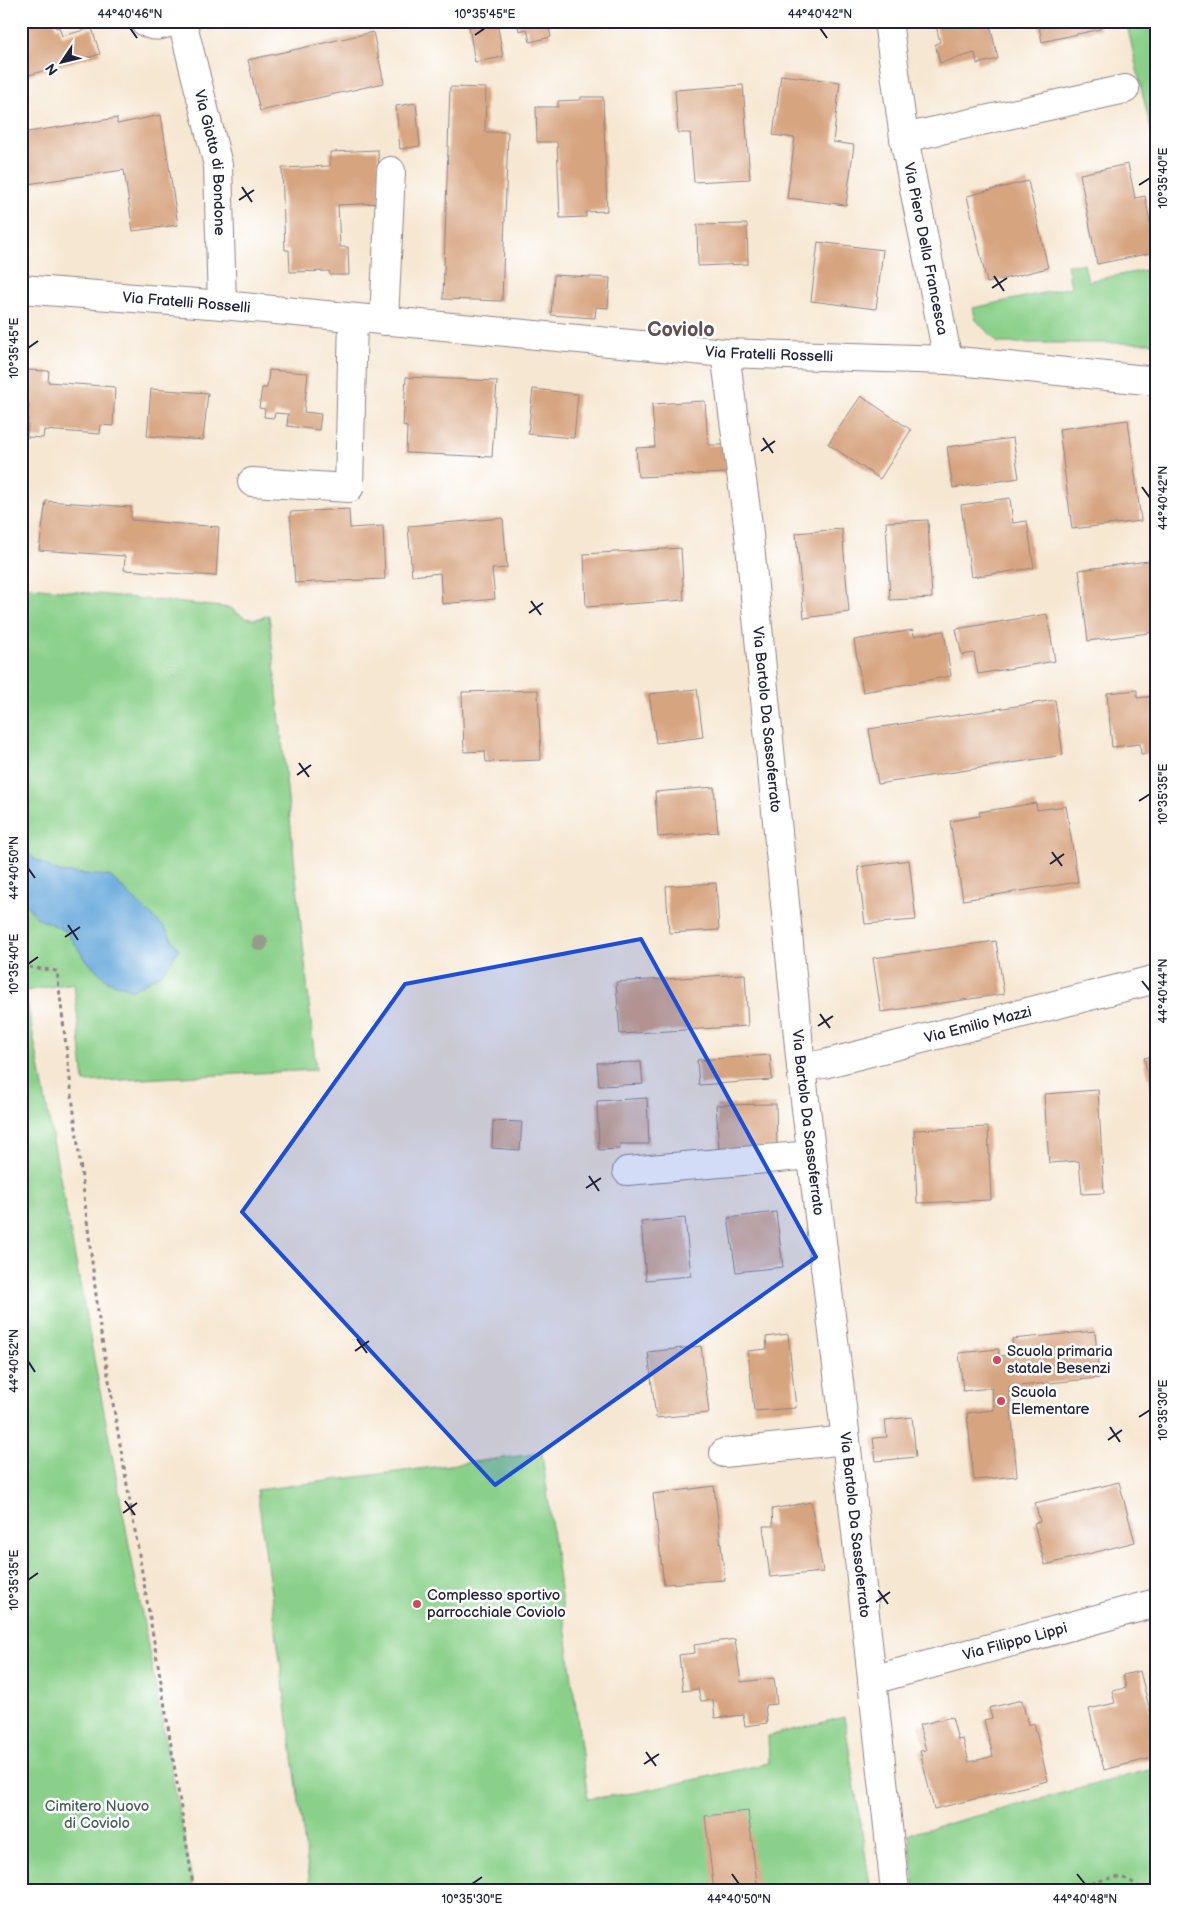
<svg xmlns="http://www.w3.org/2000/svg" width="1177" height="1912" font-family="'Balsamiq Sans',sans-serif">
  <style>
    .green { fill: #8ad08a; stroke: #567962 }
    .water { fill: #67a9db; stroke: #44668b }
    .building { fill: #d7a480 }
    .lines { fill: none; stroke-linecap: round; stroke-linejoin: round }
    .minor-casing { stroke: #8c8486; stroke-width: 30 }
    .path { stroke: #8c8486; stroke-width: 3; stroke-dasharray: 4 4; stroke-linecap: butt }
    .minor { stroke: #fff; stroke-width: 28 }
    .tree { fill: #959c8e }
    .marked { fill: #1d4ed8; fill-opacity: 0.2; stroke: #1d4ed8; stroke-width: 4; stroke-linejoin: round }
    .ticks { fill: none; stroke: #22223b; stroke-width: 2 }
    .poi-dot { fill: #d1495b; stroke: #fff; stroke-width: 2 }
    .labels { text-anchor: middle; stroke-width: 5; stroke-linejoin: round; paint-order: stroke }
    .street-label { font-size: 15px; fill: #22223b; stroke: #fff }
    .poi-label { font-size: 15px; fill: #22223b; stroke: #fff; text-anchor: start }
    .park-label { font-size: 15px; fill: #465f57; stroke: #fff }
    .district-label { font-size: 20px; font-weight: bold; fill: #615053; stroke: #fff }
    .neatline { fill: none; stroke: #22223b; stroke-width: 2 }
    .ticks-label { font-size: 12px; text-anchor: middle; fill: #22223b }
  </style>
  <rect width="100%" height="100%" fill="#fff"/>
  <filter id="ink" filterUnits="userSpaceOnUse"><feTurbulence type="fractalNoise" baseFrequency=".02" numOctaves="2"/><feDisplacementMap in="SourceGraphic" scale="10" xChannelSelector="R" yChannelSelector="G"/><feConvolveMatrix kernelMatrix="1 2 1 2 8 2 1 2 1" color-interpolation-filters="sRGB"/></filter>
  <filter id="wash" filterUnits="userSpaceOnUse"><feTurbulence type="fractalNoise" baseFrequency=".0096" numOctaves="4" result="noise"/><feDisplacementMap in="SourceGraphic" scale="20" xChannelSelector="R" yChannelSelector="G"/><feGaussianBlur stdDeviation="1.12" result="paint"/><feColorMatrix in="noise" values="0 0 0 0 0 0 0 0 0 0 0 0 0 0 0 0 0 1.4 0 .05"/><feComposite in="paint" operator="in"/></filter>
  <g filter="url(#wash)">
    <rect width="100%" height="100%" fill="#f6e7d2"/>
    <path class="green" d="M1126 21H1156V153Z
      M1084 264 1088 281 1156 268V343H998L976 320 973 308 1071 287 1067 265Z
      M21 586 231 608C245 620 251 622 269 615L316 1070 84 1082 74 983 25 991 194 1891H21Z
      M542 1453 588 1799 639 1792 769 1763 768 1736 844 1717 871 1891H311L257 1490Z
      M1156 1768V1891H915L909 1834Z"/>
    <path class="water" d="M21 843 33 858 59 872 110 876 165 928 179 950 162 973 133 990 108 981 85 959 66 931 37 918 21 898Z"/>
    <g id="blocks">
      <path class="building" d="M21 21H54L56 28 59 27 62 36 92 28 100 54 29 75 27 68 21 69Z
        M468 21H497L503 57 475 62Z
        M517 21H552L548 23 551 37 530 42 527 29 519 31Z
        M667 21H698V22L669 30Z
        M935 21H989L998 59 977 64 975 53 940 63 935 44 940 42Z
        M1038 21H1099L1100 29 1042 42Z
        M373 32 384 83 260 111 248 60Z
        M781 75 840 82 833 142 854 145 846 205 787 198 795 138 773 135Z
        M743 85 750 179 694 182 690 133H678L675 90Z
        M450 87 486 88 485 132H508L502 301 443 299Z
        M581 97H603L607 211 586 212V217L560 218 557 142H537L536 107H558V101L581 100Z
        M416 103 420 146 400 149 396 106Z
        M161 115 178 225 133 231 124 170 27 184 21 133 117 118V124Z
        M378 150 380 203 338 205 340 247H348L349 275H330L329 271 290 272 289 250H285L282 168 330 166V152Z
        M1128 164 1135 198 1145 196 1156 252 1097 264 1080 174Z
        M1028 181 1048 268 987 283 967 196Z
        M747 224 748 264 698 266 697 225Z
        M818 242 883 250 876 309 811 301Z
        M554 275 610 278 608 308 596 307 595 318 551 315Z
        M24 370 49 371 48 382 115 387 113 426 101 425 100 434 44 430 43 438 27 437 29 404H22Z
        M269 370 308 373 304 412 321 414 319 430 287 426 288 414 275 413 274 418 264 417 265 409 259 408 262 388H267Z
        M406 377 497 381 492 457 406 453 407 427 403 426Z
        M151 389 208 393 203 440 147 436Z
        M533 389 578 394 574 438 528 434Z
        M861 396 911 430 880 479 828 444Z
        M705 401 708 445H725L726 473 638 477 636 448 655 447 652 404Z
        M1128 420 1141 521 1072 529 1059 429Z
        M1013 438 1019 478 953 488 947 447Z
        M1010 498 1013 523 1027 521 1034 568 971 577 961 505Z
        M46 501 131 507V520L219 527 216 576 124 570 125 556 39 550Z
        M349 509 350 528 383 526 385 579 295 583 290 512Z
        M503 518 507 568 492 569 495 599 442 604 440 573 412 576 408 526Z
        M928 520 932 598 890 600 886 522Z
        M842 529 849 612 804 618 796 533Z
        M681 548 684 600 586 607 584 554Z
        M1156 560V632L1088 641 1079 570Z
        M1047 614 1055 661 978 674 974 653 962 655 956 629Z
        M913 630 914 636 944 631 951 676 863 692 854 640Z
        M697 689 703 737 656 743 649 694Z
        M538 690 541 760 486 762 485 751 464 752 462 692Z
        M1137 690V698L1156 696V753L1141 754 1140 744 1112 747 1107 693Z
        M1055 700 1063 755 878 784 869 729Z
        M714 787 718 832 658 837 655 792Z
        M1036 803 1037 810 1066 806 1078 882 963 900 950 821 980 816 979 812Z
        M909 860 916 920 865 924 858 867Z
        M716 883 719 930 669 933 666 886Z
        M996 941 1004 994 881 1012 873 958Z
        M745 974 748 1026 620 1034 616 982Z
        M770 1055 772 1080 699 1085 697 1060Z
        M1156 1055V1104H1155L1144 1058Z
        M641 1062 643 1084 599 1086 597 1063Z
        M1098 1090 1104 1193 1082 1194 1079 1161 1049 1163 1044 1094Z
        M647 1098 649 1144H620V1149L599 1150 597 1101Z
        M776 1104 777 1147 719 1149 716 1105Z
        M493 1121 522 1122 520 1150 492 1148Z
        M988 1127 991 1200 917 1203 914 1130Z
        M776 1212 783 1267 736 1272 728 1218Z
        M685 1218 691 1276 646 1280 641 1222Z
        M1095 1331 1099 1378 1009 1387 1017 1476 974 1480 967 1413 994 1410 991 1388 963 1391 959 1353 999 1349V1356L1013 1355 1012 1339Z
        M788 1334 796 1408 754 1411 748 1351 767 1349 766 1337Z
        M701 1346 709 1413 656 1418 648 1352Z
        M912 1417 916 1457 876 1461 873 1438 887 1437 885 1420Z
        M1119 1482 1135 1542 1045 1565 1034 1523 1040 1522 1035 1503Z
        M714 1486 725 1580 664 1584 653 1494Z
        M811 1502 823 1572 770 1577 763 1526H773L772 1509Z
        M735 1639 741 1682 774 1678 777 1704 765 1705 767 1723 745 1726 743 1715 715 1718 713 1700 701 1701 698 1689 683 1691 679 1655 695 1653 694 1645Z
        M1140 1671 1156 1735V1757L1104 1770 1089 1709 1115 1703 1112 1691 1126 1688 1123 1675Z
        M1022 1700 1028 1725 1034 1723 1048 1781 934 1809 920 1751 926 1750 919 1725 952 1717 958 1740 963 1739 969 1762 982 1759 993 1756 984 1720 992 1718 989 1708Z
        M748 1811 758 1891H714L705 1816Z"/>
    </g>
  </g>
  <g filter="url(#ink)">
    <use href="#blocks" fill-opacity="0" stroke="#8c8486" stroke-width="1"/>
    <g class="lines">
      <defs>
        <g id="minor">
          <path d="M144 21C154 29 163 25 174 21"/>
          <path id="s1" d="M182 21 218 165 222 305"/>
          <path id="s2" d="M888 21 904 138 948 360"/>
          <path d="M904 138 1125 89"/>
          <path id="s3" d="M21 289 222 305 725 353 948 360 1156 381"/>
          <path d="M384 321 391 171"/>
          <path id="s4" d="M725 353 748 525 801 1067 846 1440 895 1891"/>
          <path d="M252 482 349 488 353 318"/>
          <path id="s5" d="M801 1067 824 1064 1156 979"/>
          <path d="M627 1171 812 1155"/>
          <path d="M724 1453 846 1440"/>
          <path id="s6" d="M872 1680 1156 1603"/>
        </g>
      </defs>
      <use href="#minor" class="minor-casing"/>
      <path class="path" d="M21 966 57 971 100 1328 161 1682 194 1891
        M1069 1891C1079 1887 1114 1875 1123 1878 1130 1880 1137 1885 1142 1891"/>
      <use href="#minor" class="minor"/>
    </g>
    <circle class="tree" cx="260" cy="943" r="8"/>
  </g>
  <path class="marked" d="M641 939 816 1257 495 1485 242 1212 405 984Z"/>
  <path class="ticks" d="M130 28 137 38M820 28 827 38M475 35 485 28M1139 185 1150 178M242 187 252 202M239 200 254 190M994 276 1004 291M992 288 1007 278M28 348 38 341M763 438 773 453M761 451 775 441M1142 487 1150 498M531 601 541 615M529 613 543 603M299 763 309 777M297 775 311 765M1139 801 1150 794M1052 852 1062 866M1050 864 1064 854M28 868 35 878M68 925 78 940M65 937 80 927M28 964 38 957M1142 981 1150 991M820 1014 830 1028M818 1026 833 1016M589 1176 599 1191M586 1188 601 1178M357 1339 367 1353M355 1351 369 1341M28 1361 35 1372M1139 1417 1150 1410M1110 1427 1120 1442M1108 1440 1122 1430M125 1501 135 1515M123 1513 137 1503M28 1580 38 1573M878 1590 888 1604M876 1602 890 1592M646 1752 656 1766M644 1764 659 1754M732 1874 739 1884M1077 1874 1085 1884M472 1884 482 1877"/>
  <g class="poi-dot">
    <circle cx="997" cy="1360" r="5"/>
    <circle cx="1001" cy="1401" r="5"/>
    <circle cx="417" cy="1604" r="5"/>
  </g>
  <g class="labels">
    <g class="street-label">
      <text dy="5" stroke="none"><textPath href="#s1" startOffset="145">Via Giotto di Bondone</textPath></text>
      <text dy="5" stroke="none"><textPath href="#s2" startOffset="231">Via Piero Della Francesca</textPath></text>
      <text dy="5" stroke="none"><textPath href="#s3" startOffset="166">Via Fratelli Rosselli</textPath></text>
      <text dy="5" stroke="none"><textPath href="#s3" startOffset="751">Via Fratelli Rosselli</textPath></text>
      <text dy="5" stroke="none"><textPath href="#s4" startOffset="369">Via Bartolo Da Sassoferrato</textPath></text>
      <text dy="5" stroke="none"><textPath href="#s5" startOffset="182">Via Emilio Mazzi</textPath></text>
      <text dy="5" stroke="none"><textPath href="#s4" startOffset="774">Via Bartolo Da Sassoferrato</textPath></text>
      <text dy="5" stroke="none"><textPath href="#s4" startOffset="1179">Via Bartolo Da Sassoferrato</textPath></text>
      <text dy="5" stroke="none"><textPath href="#s6" startOffset="148">Via Filippo Lippi</textPath></text>
    </g>
    <g class="poi-label">
      <text x="1007" y="1356">Scuola primaria<tspan x="1007" dy="17">statale Besenzi</tspan></text>
      <text x="1011" y="1397">Scuola<tspan x="1011" dy="17">Elementare</tspan></text>
      <text x="427" y="1600">Complesso sportivo<tspan x="427" dy="17">parrocchiale Coviolo</tspan></text>
    </g>
    <g class="park-label">
      <text x="97" y="1811">Cimitero Nuovo<tspan x="97" dy="17">di Coviolo</tspan></text>
    </g>
    <g class="district-label">
      <text x="681" y="336">Coviolo</text>
    </g>
  </g>
  <rect width="1177" height="1912" fill="none" stroke="#fff" stroke-width="55"/>
  <g transform="translate(62 62) rotate(235)" stroke="#ffffff" stroke-width="4" paint-order="stroke">
  <path d="M0-4L9 19L0 12L-9 19Z" fill="#22223b"/>
  <text y="-8" font-size="14" font-weight="bold" text-anchor="middle" fill="#22223b">N</text>
  </g>
  <rect x="28" y="28" width="1122" height="1856" class="neatline"/>
  <g class="ticks-label">
    <text x="130" y="18">44°40'46"N</text>
    <text x="485" y="18">10°35'45"E</text>
    <text x="820" y="18">44°40'42"N</text>
    <text transform="translate(1163 178) rotate(-90)" y="4">10°35'40"E</text>
    <text transform="translate(14 348) rotate(-90)" y="4">10°35'45"E</text>
    <text transform="translate(1163 498) rotate(-90)" y="4">44°40'42"N</text>
    <text transform="translate(1163 794) rotate(-90)" y="4">10°35'35"E</text>
    <text transform="translate(14 868) rotate(-90)" y="4">44°40'50"N</text>
    <text transform="translate(14 964) rotate(-90)" y="4">10°35'40"E</text>
    <text transform="translate(1163 991) rotate(-90)" y="4">44°40'44"N</text>
    <text transform="translate(14 1361) rotate(-90)" y="4">44°40'52"N</text>
    <text transform="translate(1163 1410) rotate(-90)" y="4">10°35'30"E</text>
    <text transform="translate(14 1580) rotate(-90)" y="4">10°35'35"E</text>
    <text x="472" y="1903">10°35'30"E</text>
    <text x="739" y="1903">44°40'50"N</text>
    <text x="1085" y="1903">44°40'48"N</text>
  </g>
</svg>
